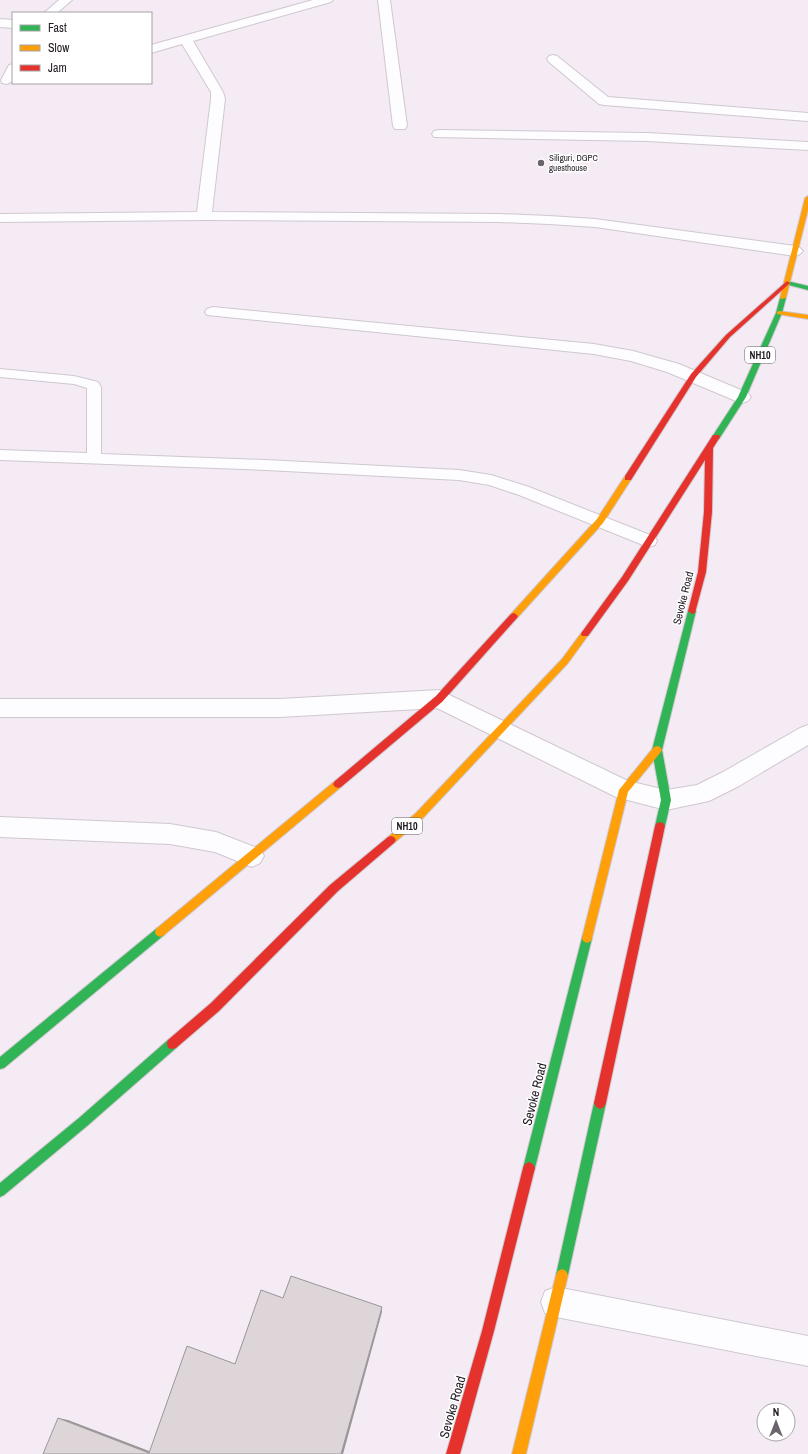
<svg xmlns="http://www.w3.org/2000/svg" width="808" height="1454" font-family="'Archivo Narrow',sans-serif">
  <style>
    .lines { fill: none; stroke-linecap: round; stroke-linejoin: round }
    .lane-casing { stroke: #cfc8cf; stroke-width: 2 }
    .street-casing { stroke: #cfc8cf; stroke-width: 2 }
    .fast-casing { stroke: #cfc8cf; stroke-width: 2 }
    .slow-casing { stroke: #cfc8cf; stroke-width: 2 }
    .jam-casing { stroke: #cfc8cf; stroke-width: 2 }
    .lane { fill: #fdfcfe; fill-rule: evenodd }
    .street { fill: #fdfcfe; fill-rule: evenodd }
    .fast { fill: #30b455; fill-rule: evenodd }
    .slow { fill: #ff9f0a; fill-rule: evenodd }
    .jam { fill: #e5322d; fill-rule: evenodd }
    .shaded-wall { fill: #9b9598 }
    .building { fill: #ded5d9; stroke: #9b9598 }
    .poi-dot { fill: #6b646b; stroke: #fff; stroke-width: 1.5 }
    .labels { text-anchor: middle; stroke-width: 3; stroke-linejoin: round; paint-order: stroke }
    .far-poi-label { font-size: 9px; fill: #211b21; stroke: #fff; text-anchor: start }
    .shield { fill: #fff; stroke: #645f64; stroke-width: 1 }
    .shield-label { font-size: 10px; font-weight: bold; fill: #211b21 }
    .street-label { font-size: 11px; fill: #211b21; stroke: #fff }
    .near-street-label { font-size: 13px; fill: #211b21; stroke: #fff }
  </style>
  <rect width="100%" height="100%" fill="#f4ebf5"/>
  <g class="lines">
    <defs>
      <path id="lane" d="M0 369 74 376 98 382 101 387V454L266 460 459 470 491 475 529 487 655 537 657 541 655 545 649 547 643 545 519 495 489 485 459 480 266 470 0 460V450L87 453V388L74 384 0 377Z"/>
      <path id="street" d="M59 0H72L57 13H44Z
        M313 0H333L331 2 193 41 223 92 225 99 212 212 499 214 549 216 595 219 795 246 800 248 803 251 800 254 795 256 595 227 549 224 499 222 204 220 0 222V214L197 212 211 99V92L182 44 151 53V45Z
        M378 0H390L407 126 405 129H395L393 126Z
        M0 19 13 20V28L0 27Z
        M553 55 557 56 608 97 808 113V121L604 105 599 104 549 62 547 59 549 56Z
        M13 64V81L7 84 2 83 1 80 9 65Z
        M439 130 647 133 808 142V150L647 141 434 137 432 134 434 131Z
        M213 307 594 344 633 351 679 364 748 393 751 397 748 401 742 403 736 401 667 372 631 361 594 354 207 315 205 312 207 309Z
        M439 690 628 781 666 790 697 785 723 772 800 728 808 725V745L739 786 709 801 666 810 616 797 437 708 280 717H0V699H280Z
        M0 817 170 824 216 832 260 849 264 856 260 863 252 867 215 852 170 844 0 837Z
        M556 1287 808 1336V1366L556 1317 545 1313 541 1302 545 1291Z"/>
      <path id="fast" d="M787 281 808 286V290L785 284 784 283Z
        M783 296 786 298 782 313 746 397 719 439H713L712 437 738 397 776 313 780 298Z
        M692 608 696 611 662 750 671 800 665 826 663 829 660 830 657 829 655 826 661 800 652 750 688 611Z
        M160 927 164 929 165 932 164 935 4 1068 0 1069V1057L156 929Z
        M587 933 591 935 592 938 535 1168 533 1172 529 1174 525 1172 523 1168 582 938 583 935Z
        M172 1039 176 1040 177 1044 176 1048 87 1126 4 1195 0 1197V1183L79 1118 168 1040Z
        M600 1097 604 1099 606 1103 568 1275 566 1279 562 1281 558 1279 556 1275 594 1103 596 1099Z"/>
      <path id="slow" d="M808 196V210L786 298 781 299 780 298 805 198Z
        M779 311 808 315V319L777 314V312Z
        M628 475 632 478 603 523 517 618H511L510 616 511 614 597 519 625 476Z
        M585 631 589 634 568 663 422 819 394 843 391 844 388 843 386 840 388 837 416 813 562 659 582 632Z
        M657 746 660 747 662 750 660 753 628 792 592 938 591 941 587 943 583 941 582 938 619 790 654 747Z
        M338 780 341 781 343 784 341 787 164 935 160 937 156 935 155 932 156 929 335 781Z
        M562 1269 566 1271 568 1275 526 1454H512L556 1275 558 1271Z"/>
      <path id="jam" d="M787 281 790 283 789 284 730 337 696 377 631 480H625V476L691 374 726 335Z
        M713 435H719L720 437 713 448 712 512 706 572 695 613 692 614 688 611 698 572 704 512 705 460 628 581 588 636H582L581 634 582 632 622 577Z
        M514 613 518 616 517 618 442 702 341 787 338 788 335 787 333 784 335 781 436 696 511 614Z
        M660 822 663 823 665 826 606 1103 604 1107 600 1109 596 1107 594 1103 655 826 657 823Z
        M391 836 394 837 396 840 394 843 338 891 219 1011 176 1048 172 1049 168 1048 167 1044 168 1040 211 1003 330 885 388 837Z
        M529 1162 533 1164 535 1168 494 1331 460 1454H446L482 1331 523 1168 525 1164Z"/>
    </defs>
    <use href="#lane" class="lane-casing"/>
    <use href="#street" class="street-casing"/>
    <use href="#fast" class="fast-casing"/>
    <use href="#slow" class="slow-casing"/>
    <use href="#jam" class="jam-casing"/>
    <use href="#lane" class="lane"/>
    <use href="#street" class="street"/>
    <use href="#fast" class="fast"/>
    <use href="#slow" class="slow"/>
    <use href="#jam" class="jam"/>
  </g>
  <path class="shaded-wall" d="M382 1307V1312L343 1454H341Z
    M58 1418 68 1420 157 1454 149 1453Z"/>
  <path class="building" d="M291 1276 382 1307 341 1454H43L58 1418 149 1453 187 1346 235 1364 261 1290 283 1298Z"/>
  <circle class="poi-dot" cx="541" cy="163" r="4"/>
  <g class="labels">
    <g class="far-poi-label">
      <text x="549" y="161">Siliguri, DGPC<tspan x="549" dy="10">guesthouse</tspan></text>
    </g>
    <g class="shield">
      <rect x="745" y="347" width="30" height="16" rx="3"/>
      <rect x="392" y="818" width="30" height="16" rx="3"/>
    </g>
    <g class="shield-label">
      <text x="760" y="359">NH10</text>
      <text x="407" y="830">NH10</text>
    </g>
    <g class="street-label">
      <text transform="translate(683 598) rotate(-76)" y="4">Sevoke Road</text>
    </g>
    <g class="near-street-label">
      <text transform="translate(534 1094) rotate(-76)" y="5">Sevoke Road</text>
      <text transform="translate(452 1407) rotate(-74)" y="5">Sevoke Road</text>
    </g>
  </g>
  <rect x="12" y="12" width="140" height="72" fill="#ffffff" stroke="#a6a4a6"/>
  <rect x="20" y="25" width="20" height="6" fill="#30b455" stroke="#a6a4a6"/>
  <text x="48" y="32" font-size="12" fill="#211b21">Fast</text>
  <rect x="20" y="45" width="20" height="6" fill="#ff9f0a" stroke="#a6a4a6"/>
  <text x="48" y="52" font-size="12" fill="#211b21">Slow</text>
  <rect x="20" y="65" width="20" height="6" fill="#e5322d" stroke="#a6a4a6"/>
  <text x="48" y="72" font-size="12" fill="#211b21">Jam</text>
  <g transform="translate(776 1422)"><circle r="19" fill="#ffffff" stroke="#a6a4a6"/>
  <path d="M0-3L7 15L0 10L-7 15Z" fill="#6b646b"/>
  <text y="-6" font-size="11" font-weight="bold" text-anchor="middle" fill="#211b21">N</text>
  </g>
</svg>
